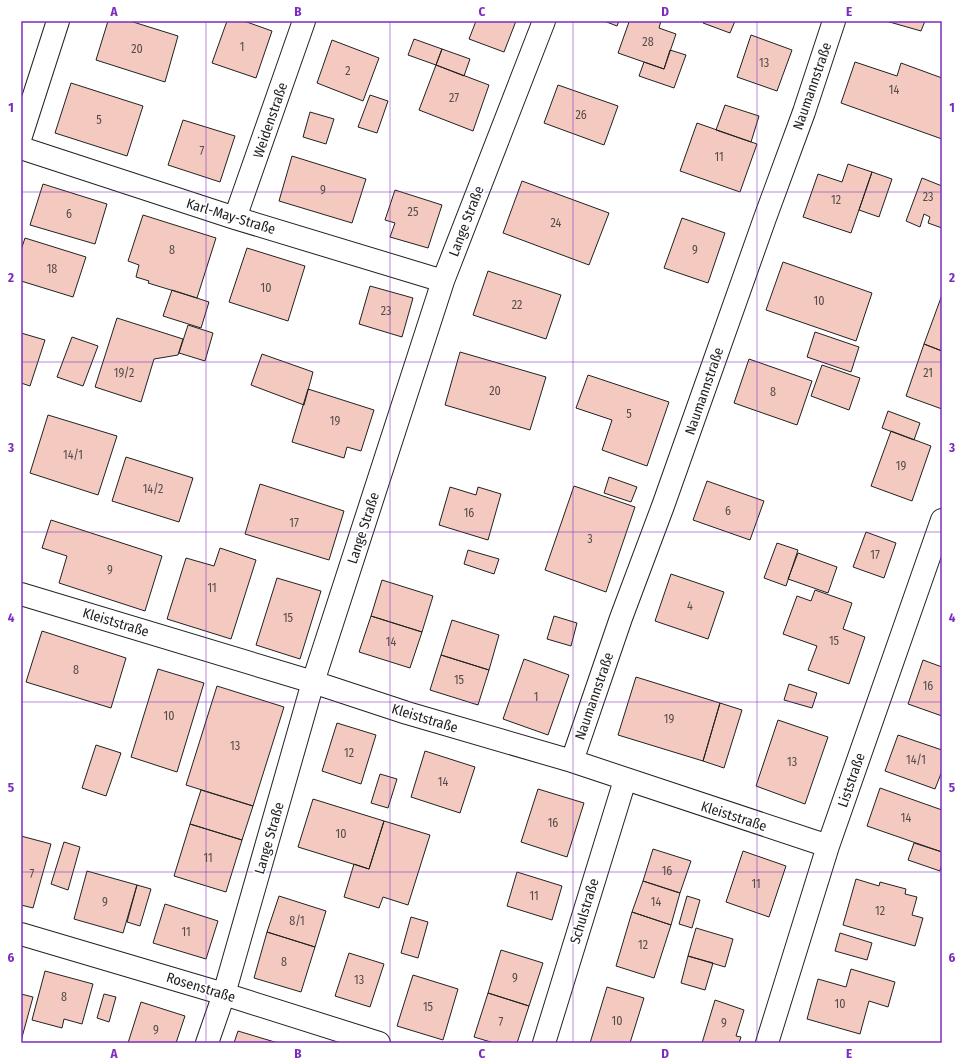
<svg xmlns="http://www.w3.org/2000/svg" width="963" height="1064" font-family="'Fira Sans Condensed',sans-serif">
  <style>
    .building { fill: #f3c9c0; stroke: #222 }
    .lines { fill: none; stroke-linecap: round; stroke-linejoin: round }
    .minor-casing { stroke: #222; stroke-width: 24 }
    .minor { stroke: #fff; stroke-width: 22 }
    .grid { fill: none; stroke: #7b2cbf; stroke-width: 1; stroke-opacity: 0.55 }
    .labels { text-anchor: middle; stroke-width: 3; stroke-linejoin: round; paint-order: stroke }
    .number-label { font-size: 12px; fill: #564c4a }
    .street-label { font-size: 14px; fill: #222; stroke: #fff }
    .neatline { fill: none; stroke: #7b2cbf; stroke-width: 1.5 }
    .grid-label { font-size: 13px; text-anchor: middle; font-weight: bold; fill: #7b2cbf }
  </style>
  <rect width="100%" height="100%" fill="#fff"/>
  <path class="building" d="M108 21H130L178 36 165 82 96 60Z
    M227 21H244L272 31 256 78 212 63Z
    M476 21H516L504 52 469 39Z
    M604 21H619L617 26Z
    M625 21H661L659 28 676 34 664 69 618 53 629 22Z
    M704 21H735L730 33 703 23Z
    M886 21H925L921 31Z
    M751 35 792 50 777 91 737 77Z
    M414 39 442 49 436 65 408 55Z
    M332 40 379 58 363 101 317 83Z
    M442 49 470 59 464 76 436 65Z
    M670 50 686 55 674 88 639 76 644 62 664 69Z
    M855 62 897 76 901 63 942 78V139L841 103Z
    M436 65 489 85 473 131 419 110Z
    M71 83 143 106 127 156 55 133Z
    M558 85 618 106 604 145 544 123Z
    M370 95 388 101 377 133 358 127Z
    M725 105 759 116 751 142 716 130Z
    M310 112 334 119 326 144 303 137Z
    M183 120 235 136 220 182 168 165Z
    M697 123 757 144 740 192 680 171Z
    M292 156 366 179 352 223 279 201Z
    M848 164 872 172 851 233 803 217 818 174 842 182Z
    M872 172 892 179 879 217 859 210Z
    M922 178 942 186V228L928 223 930 217 924 214 920 227 906 221Z
    M522 181 609 213 589 265 503 233Z
    M43 184 107 204 95 244 30 225Z
    M395 190 442 205 428 248 390 237 395 223 385 220Z
    M143 215 216 238 197 298 148 283 149 281 136 277 139 265 128 261Z
    M682 218 725 233 708 283 664 268Z
    M25 238 86 257 73 297 21 281V250Z
    M247 248 305 266 288 321 229 302Z
    M783 262 872 293 856 341 766 310Z
    M488 271 561 295 546 339 473 315Z
    M370 286 413 298 402 337 359 324Z
    M172 290 209 302 201 328 163 316Z
    M942 295V351L924 344Z
    M117 318 183 339 178 355 154 359 141 402 95 387Z
    M188 325 213 333 205 361 179 353Z
    M815 332 859 347 851 372 807 357Z
    M21 333 45 340 30 386 21 383Z
    M72 337 98 346 83 386 57 377Z
    M924 344 942 351V409L906 396Z
    M460 352 546 377 530 430 445 405Z
    M262 354 313 372 304 405 251 385Z
    M749 359 812 381 797 425 734 403Z
    M822 365 860 378 849 410 811 396Z
    M588 375 669 402 647 466 602 450 612 420 576 408Z
    M308 389 374 410 361 451 347 447 344 458 292 442Z
    M888 411 920 423 914 440 882 428Z
    M48 415 117 436 98 495 30 473Z
    M891 431 931 446 912 501 871 486Z
    M126 457 193 478 179 522 112 501Z
    M609 477 637 487 631 502 604 493Z
    M707 481 764 501 750 540 693 520Z
    M260 484 344 511 329 560 245 534Z
    M574 486 635 507 606 592 545 570Z
    M450 487 476 495 478 487 501 494 488 540 439 525Z
    M51 520 162 556 145 611 59 583 67 556 42 548Z
    M866 532 896 543 884 578 853 567Z
    M777 543 798 550 786 586 764 578Z
    M220 548 256 560 231 639 167 619 186 558 214 566Z
    M468 550 499 559 494 574 464 564Z
    M798 553 837 567 828 593 788 579Z
    M671 574 724 592 708 639 655 621Z
    M277 578 321 591 300 659 256 645Z
    M382 580 433 596 422 632 371 616Z
    M815 590 852 603 843 629 865 637 849 684 808 670 817 646 783 634 797 596 811 601Z
    M371 616 422 632 410 668 359 652Z
    M554 616 577 623 571 646 547 639Z
    M452 620 499 635 489 670 441 655Z
    M42 631 126 658 111 708 26 682Z
    M441 655 489 670 478 705 430 690Z
    M524 659 569 675 548 735 503 719Z
    M923 660 942 667V716L908 704Z
    M158 669 204 683 177 772 131 757Z
    M636 677 720 703 703 761 618 735Z
    M789 684 817 693 812 708 784 700Z
    M217 686 284 707 253 806 186 785Z
    M720 703 742 710 724 768 703 761Z
    M778 720 828 737 805 804 756 786Z
    M337 723 376 735 361 784 322 771Z
    M898 735 942 750V771L935 789 885 771Z
    M96 745 121 753 106 796 82 788Z
    M425 751 475 767 460 813 411 797Z
    M380 774 397 779 388 808 371 803Z
    M880 788 942 810V852L867 826Z
    M538 789 584 803 567 857 521 842Z
    M201 790 253 806 242 840 190 824Z
    M313 799 384 821 369 869 298 847Z
    M384 821 430 835 408 905 383 897 379 908 344 897 354 864 369 869Z
    M190 824 242 840 226 892 174 876Z
    M21 836 51 844 33 908 21 905Z
    M64 842 80 847 68 890 51 884Z
    M914 843 942 852V864L940 871 908 860Z
    M653 849 691 861 680 893 643 881Z
    M743 851 786 866 769 917 726 902Z
    M87 871 137 885 123 933 74 919Z
    M517 872 562 886 552 920 507 906Z
    M856 879 879 886 880 882 906 889 905 894 917 897 912 915 923 918 915 946 843 925Z
    M643 881 680 893 671 925 632 912Z
    M137 885 151 889 140 926 127 922Z
    M279 896 326 911 315 947 267 932Z
    M687 896 700 900 692 928 679 924Z
    M165 904 218 921 206 959 153 943Z
    M632 912 671 925 654 978 616 966Z
    M411 917 428 922 418 958 401 953Z
    M696 928 733 939 725 967 688 956Z
    M267 932 315 947 301 992 254 978Z
    M840 933 872 943 867 960 835 951Z
    M501 950 543 963 529 1006 488 993Z
    M349 953 384 964 370 1007 335 996Z
    M688 956 713 963 705 990 681 983Z
    M851 969 895 982 888 1007 869 1001 860 1034 807 1019 818 979 846 987Z
    M45 971 93 984 82 1024 64 1019 62 1028 32 1020Z
    M413 975 458 989 443 1040 397 1026Z
    M607 987 644 998 630 1043H590Z
    M488 993 529 1006 517 1043H494L474 1037Z
    M21 994 33 997 21 1041Z
    M104 994 116 997 109 1022 97 1018Z
    M715 1000 744 1010 736 1036 741 1037 739 1043H702Z
    M141 1002 185 1016 176 1043H128Z
    M238 1031 278 1043H234Z"/>
  <g class="lines">
    <defs>
      <path id="minor" d="M21 136 58 21
        M21 148 235 218 443 281
        M235 218 304 21
        M21 594 313 682 407 713 572 761 828 846
        M572 761 621 618 663 506 765 218 804 112 834 21
        M21 934 224 994 379 1043
        M207 1043 224 994 313 682 443 281 544 21
        M544 1043 625 780
        M767 1043 780 1001 828 846 942 520"/>
    </defs>
    <use href="#minor" class="minor-casing"/>
    <use href="#minor" class="minor"/>
  </g>
  <path class="grid" d="M206 21V1043M390 21V1043M573 21V1043M757 21V1043M21 192H942M21 362H942M21 532H942M21 702H942M21 872H942"/>
  <g class="labels">
    <g class="number-label">
      <text x="648" y="46">28</text>
      <text x="242" y="51">1</text>
      <text x="137" y="53">20</text>
      <text x="764" y="67">13</text>
      <text x="348" y="75">2</text>
      <text x="894" y="94">14</text>
      <text x="454" y="102">27</text>
      <text x="581" y="119">26</text>
      <text x="99" y="124">5</text>
      <text x="202" y="155">7</text>
      <text x="719" y="161">11</text>
      <text x="323" y="194">9</text>
      <text x="928" y="201">23</text>
      <text x="836" y="204">12</text>
      <text x="413" y="216">25</text>
      <text x="69" y="218">6</text>
      <text x="556" y="227">24</text>
      <text x="172" y="254">8</text>
      <text x="695" y="254">9</text>
      <text x="52" y="273">18</text>
      <text x="266" y="292">10</text>
      <text x="819" y="305">10</text>
      <text x="517" y="309">22</text>
      <text x="386" y="315">23</text>
      <text x="124" y="377">19/2</text>
      <text x="928" y="377">21</text>
      <text x="495" y="395">20</text>
      <text x="773" y="396">8</text>
      <text x="629" y="418">5</text>
      <text x="335" y="425">19</text>
      <text x="73" y="459">14/1</text>
      <text x="901" y="470">19</text>
      <text x="153" y="493">14/2</text>
      <text x="728" y="515">6</text>
      <text x="469" y="517">16</text>
      <text x="294" y="527">17</text>
      <text x="590" y="543">3</text>
      <text x="875" y="559">17</text>
      <text x="110" y="574">9</text>
      <text x="212" y="592">11</text>
      <text x="690" y="610">4</text>
      <text x="288" y="622">15</text>
      <text x="834" y="645">15</text>
      <text x="391" y="646">14</text>
      <text x="76" y="674">8</text>
      <text x="459" y="684">15</text>
      <text x="928" y="690">16</text>
      <text x="536" y="701">1</text>
      <text x="169" y="720">10</text>
      <text x="669" y="723">19</text>
      <text x="235" y="750">13</text>
      <text x="349" y="757">12</text>
      <text x="916" y="764">14/1</text>
      <text x="792" y="766">13</text>
      <text x="443" y="786">14</text>
      <text x="906" y="822">14</text>
      <text x="553" y="827">16</text>
      <text x="341" y="838">10</text>
      <text x="208" y="862">11</text>
      <text x="667" y="875">16</text>
      <text x="32" y="878">7</text>
      <text x="756" y="888">11</text>
      <text x="534" y="900">11</text>
      <text x="105" y="906">9</text>
      <text x="656" y="906">14</text>
      <text x="880" y="915">12</text>
      <text x="297" y="925">8/1</text>
      <text x="186" y="936">11</text>
      <text x="643" y="949">12</text>
      <text x="284" y="966">8</text>
      <text x="515" y="982">9</text>
      <text x="359" y="984">13</text>
      <text x="64" y="1001">8</text>
      <text x="840" y="1008">10</text>
      <text x="428" y="1011">15</text>
      <text x="617" y="1025">10</text>
      <text x="501" y="1026">7</text>
      <text x="724" y="1027">9</text>
      <text x="156" y="1034">9</text>
    </g>
    <g class="street-label">
      <text transform="translate(812 86) rotate(-71)" y="5">Naumannstraße</text>
      <text transform="translate(270 120) rotate(-71)" y="5">Weidenstraße</text>
      <text transform="translate(231 216) rotate(17)" y="5">Karl-May-Straße</text>
      <text transform="translate(466 221) rotate(-69)" y="5">Lange Straße</text>
      <text transform="translate(704 391) rotate(-71)" y="5">Naumannstraße</text>
      <text transform="translate(363 528) rotate(-72)" y="5">Lange Straße</text>
      <text transform="translate(116 622) rotate(17)" y="5">Kleiststraße</text>
      <text transform="translate(594 696) rotate(-71)" y="5">Naumannstraße</text>
      <text transform="translate(425 718) rotate(17)" y="5">Kleiststraße</text>
      <text transform="translate(851 780) rotate(-71)" y="5">Liststraße</text>
      <text transform="translate(734 816) rotate(18)" y="5">Kleiststraße</text>
      <text transform="translate(269 838) rotate(-74)" y="5">Lange Straße</text>
      <text transform="translate(584 911) rotate(-73)" y="5">Schulstraße</text>
      <text transform="translate(201 987) rotate(17)" y="5">Rosenstraße</text>
    </g>
  </g>
  <rect width="963" height="1064" fill="none" stroke="#ffffff" stroke-width="44"/>
  <rect x="22" y="22" width="919" height="1020" class="neatline"/>
  <g class="grid-label">
    <text x="114" y="16">A</text>
    <text x="298" y="16">B</text>
    <text x="482" y="16">C</text>
    <text x="665" y="16">D</text>
    <text x="849" y="16">E</text>
    <text x="11" y="112">1</text>
    <text x="952" y="112">1</text>
    <text x="11" y="282">2</text>
    <text x="952" y="282">2</text>
    <text x="11" y="452">3</text>
    <text x="952" y="452">3</text>
    <text x="11" y="622">4</text>
    <text x="952" y="622">4</text>
    <text x="11" y="792">5</text>
    <text x="952" y="792">5</text>
    <text x="11" y="962">6</text>
    <text x="952" y="962">6</text>
    <text x="114" y="1058">A</text>
    <text x="298" y="1058">B</text>
    <text x="482" y="1058">C</text>
    <text x="665" y="1058">D</text>
    <text x="849" y="1058">E</text>
  </g>
</svg>
